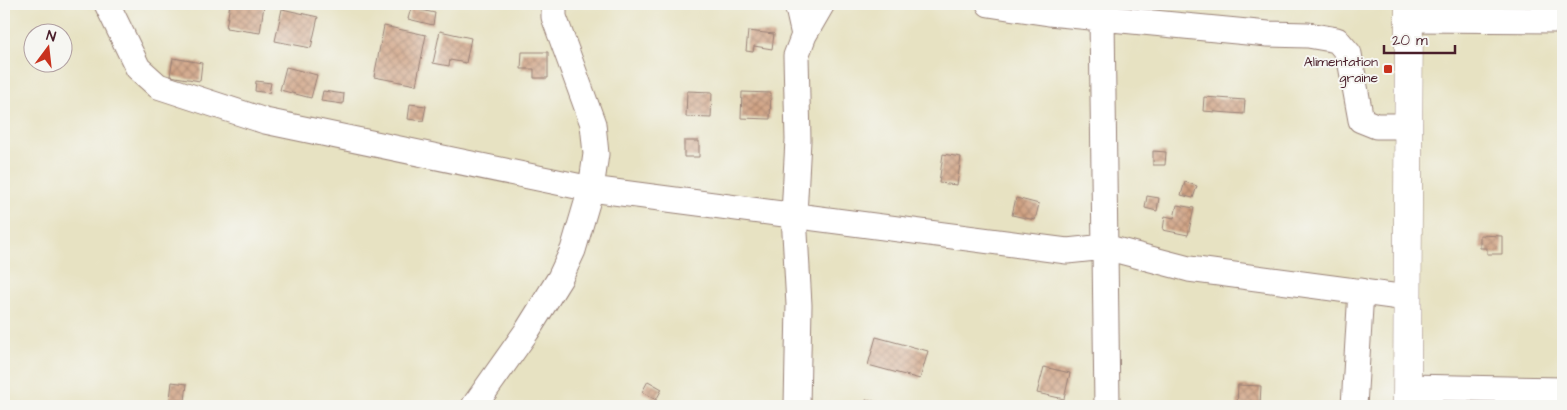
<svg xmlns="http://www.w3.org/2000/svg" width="1567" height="410" font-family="'Architects Daughter',sans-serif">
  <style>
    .building { fill: url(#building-cross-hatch) }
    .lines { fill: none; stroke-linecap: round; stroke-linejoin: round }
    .minor-casing { stroke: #988076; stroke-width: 27 }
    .primary-casing { stroke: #988076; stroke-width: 29 }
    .minor { stroke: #fff; stroke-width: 25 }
    .primary { stroke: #fff; stroke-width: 28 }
    .poi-dot { fill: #c8321e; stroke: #f6f6f2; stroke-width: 2 }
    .labels { text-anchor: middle; stroke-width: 4; stroke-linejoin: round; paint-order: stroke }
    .poi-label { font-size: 14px; fill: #4a1f2b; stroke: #f6f6f2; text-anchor: end }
  </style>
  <defs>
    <pattern id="building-cross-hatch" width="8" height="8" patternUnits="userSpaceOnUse" patternTransform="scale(1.25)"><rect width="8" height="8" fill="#d0a384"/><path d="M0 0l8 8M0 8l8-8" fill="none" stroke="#ab846c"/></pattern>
  </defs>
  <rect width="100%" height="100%" fill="#f6f6f2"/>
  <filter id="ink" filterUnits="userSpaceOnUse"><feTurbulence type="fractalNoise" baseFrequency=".02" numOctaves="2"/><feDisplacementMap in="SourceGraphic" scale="10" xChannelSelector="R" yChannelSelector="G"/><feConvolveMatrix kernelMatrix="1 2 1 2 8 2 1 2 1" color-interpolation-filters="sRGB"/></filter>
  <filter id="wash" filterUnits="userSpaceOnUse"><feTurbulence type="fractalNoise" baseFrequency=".0096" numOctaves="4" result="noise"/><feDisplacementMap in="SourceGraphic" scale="20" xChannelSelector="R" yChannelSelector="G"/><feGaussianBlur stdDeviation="1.12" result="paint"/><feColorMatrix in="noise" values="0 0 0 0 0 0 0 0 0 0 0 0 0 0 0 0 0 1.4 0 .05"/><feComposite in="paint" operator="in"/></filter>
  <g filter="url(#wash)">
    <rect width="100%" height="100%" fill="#e7e2c2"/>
    <g id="blocks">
      <path class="building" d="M230 4 264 5 260 33 226 28Z
        M411 8 435 13 433 25 408 19Z
        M282 9 318 17 311 48 275 41Z
        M384 26 426 35 416 85 374 77Z
        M440 31 471 38 466 63 450 60 449 66 433 63Z
        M748 31 774 34 772 49 754 46 753 52 746 51Z
        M522 52H548V78H534V69H521Z
        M173 58 202 63 200 81 170 76Z
        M286 67 317 75 311 98 280 90Z
        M256 81 271 83 269 93 255 91Z
        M323 91 344 94 343 104 321 101Z
        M687 91 712 92 711 118 686 117Z
        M742 92 771 93 770 119 741 118Z
        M1204 97 1245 100 1244 114 1203 111Z
        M410 104 426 106 423 121 408 119Z
        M684 141H699V157H684Z
        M1153 151 1166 152 1165 165H1153Z
        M943 154 961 157 957 185 939 183Z
        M1185 182 1197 186 1193 198 1181 195Z
        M1147 196 1159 198 1157 211 1145 208Z
        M1016 198 1039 204 1035 220 1012 215Z
        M1177 205 1194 208 1188 235 1163 230 1165 216 1174 218Z
        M1480 235 1502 236V254H1487V248H1480Z
        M876 337 928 351 920 379 868 365Z
        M1044 367 1070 373 1064 399 1037 393Z
        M648 381 662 389 656 400 642 392Z
        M172 382 187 384 185 401 170 399Z
        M1238 385 1261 386 1260 404 1237 406Z
        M866 400 878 402 877 406H864Z"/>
    </g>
  </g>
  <g filter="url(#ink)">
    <use href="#blocks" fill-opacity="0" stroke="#988076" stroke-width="1"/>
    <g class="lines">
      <defs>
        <path id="minor" d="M107 4 138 68 158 86 265 121 591 189 1067 251 1105 247 1189 269 1407 298
          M797 4 804 35
          M989 4 1049 13 1060 4
          M1049 13 1268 34 1308 35 1337 40 1349 54 1361 120 1376 126H1408
          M1102 18 1107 406
          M1409 19 1563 20
          M1408 387 1563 390
          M474 406 527 331 560 278 573 250 591 189 596 154 593 124 554 17V4
          M797 406 799 305 794 215 798 140 796 56 804 35 822 4
          M1354 406 1361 291"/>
        <path id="primary" d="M1407 406 1409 4"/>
      </defs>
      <use href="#minor" class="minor-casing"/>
      <use href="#primary" class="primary-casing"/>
      <use href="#minor" class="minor"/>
      <use href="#primary" class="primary"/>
    </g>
  </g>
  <rect class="poi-dot" x="1383" y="64" width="10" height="10" rx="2.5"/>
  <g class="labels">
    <g class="poi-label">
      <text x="1378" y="66">Alimentation<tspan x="1378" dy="16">graine</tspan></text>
    </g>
  </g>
  <rect width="1567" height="410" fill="none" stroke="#f6f6f2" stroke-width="20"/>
  <g transform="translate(48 48) rotate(15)"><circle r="24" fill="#f6f6f2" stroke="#b1a0a2"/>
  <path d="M0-4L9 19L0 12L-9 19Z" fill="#c8321e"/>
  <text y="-8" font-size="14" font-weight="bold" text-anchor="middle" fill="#4a1f2b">N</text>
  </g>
  <path d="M1384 45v8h71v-8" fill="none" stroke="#4a1f2b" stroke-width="2.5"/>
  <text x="1392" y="45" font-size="15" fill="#4a1f2b" stroke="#f6f6f2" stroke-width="4" paint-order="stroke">20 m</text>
</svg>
